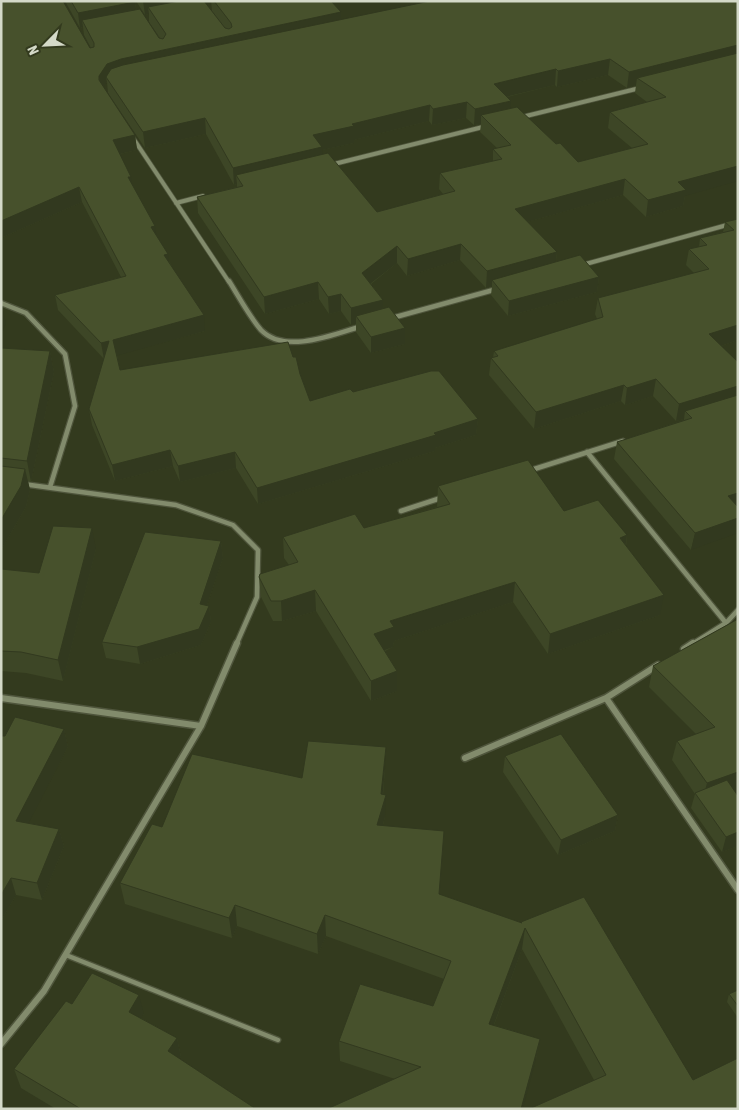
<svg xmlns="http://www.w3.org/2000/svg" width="739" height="1110" font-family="'Asap Condensed',sans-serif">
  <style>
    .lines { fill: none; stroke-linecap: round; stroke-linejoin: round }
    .service-casing { stroke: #4f553c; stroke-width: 7 }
    .minor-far2-casing { stroke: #4f553c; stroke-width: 5.5 }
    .minor-far1-casing { stroke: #4f553c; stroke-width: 7 }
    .minor-casing { stroke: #4f553c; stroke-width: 9 }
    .service { stroke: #828b6c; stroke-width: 4.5 }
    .minor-far2 { stroke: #828b6c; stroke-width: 4 }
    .minor-far1 { stroke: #828b6c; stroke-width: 4.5 }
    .minor { stroke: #828b6c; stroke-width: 6 }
    .wall { fill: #3d4626; fill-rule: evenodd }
    .shaded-wall { fill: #32391f }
    .building { fill: #47512c; stroke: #32391f }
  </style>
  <rect width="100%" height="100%" fill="#333a1e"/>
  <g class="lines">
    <defs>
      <path id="service" d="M66 955 278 1040"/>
      <path id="minor-far2" d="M522 117 640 88
        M133 138 229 282
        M330 165 487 126
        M176 203 203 196
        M582 265 738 222"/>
      <path id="minor-far1" d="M229 281C239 297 249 316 261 330 285 355 335 334 362 326
        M1 303 26 313 65 354 75 406 50 487
        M392 318 497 289
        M587 452 726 623
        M528 471 623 441
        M23 484 176 505 233 525 258 550 257 597 236 645
        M401 511 444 497
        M691 645 726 623 738 610"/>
      <path id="minor" d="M684 649 693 643
        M1 698 201 726
        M606 698 738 890
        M465 758 606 698 658 665
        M1 1044 44 991 201 726 237 643"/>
    </defs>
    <use href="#service" class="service-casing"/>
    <use href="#minor-far2" class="minor-far2-casing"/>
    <use href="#minor-far1" class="minor-far1-casing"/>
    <use href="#minor" class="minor-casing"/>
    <use href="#service" class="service"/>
    <use href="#minor-far2" class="minor-far2"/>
    <use href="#minor-far1" class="minor-far1"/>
    <use href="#minor" class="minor"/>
  </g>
  <path class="wall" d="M1 1 90 48H91L84 35 83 27 80 28 65 1H135L136 10 160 38 149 22V14L145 15 136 1H204L212 11 211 1H331L341 12V20L738 1 685 196 683 206 646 217 623 195 527 222 557 252 556 262 599 277 597 292 508 316 491 295 492 286 486 288 460 260 407 276 397 263 371 284 383 300V309L405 328V344L371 353 356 332V324L351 325 341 311 329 314 319 299 265 314 198 213 197 197 237 187V184L234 185 206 134 145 148 108 93 107 82 103 87 135 135 137 150 120 154 132 186 156 235 169 261 205 331 117 355 120 370 300 374 310 401 353 392 478 419 476 435 435 448V451L258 504 236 468 180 482 173 466 115 481 92 425 89 409 104 359 58 310 55 295 121 277 82 202 1 238ZM608 75 627 88 636 85 635 93 647 102 610 112 608 128 632 148 578 162 556 144 510 108 507 97 555 85 557 87ZM466 118 474 125 481 124 480 132 497 148 493 149V161L440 173 439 189 443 194 377 212 322 154V150L354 143V140L429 121 432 125Z
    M738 219V340L721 346 738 362 691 550 614 459 617 442 684 420V419L676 421 653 396 625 405 621 401 534 429 489 375 491 358H493L494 351 597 319 595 314 598 298 694 273 686 265 689 249 699 247 700 238 723 232 725 222Z
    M1 348 50 351 54 372 31 482 28 481 30 490 26 507 1 550Z
    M438 486 564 511 627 535 626 546 660 615 548 654 513 602 394 641 393 647 385 651 397 671V691L371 701 316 611 282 621H273L261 597 259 577 289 565 284 558 283 537 364 528 437 507Z
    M221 541 223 558 207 605 209 606 211 622 201 645 140 664 106 658 102 642Z
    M96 549 63 681 26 673 1 671V569L39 573Z
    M738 619 734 791 738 846 722 852 691 808 695 794 672 760 677 741 696 734 649 687 653 666Z
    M64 729 68 747 28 823 59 829 64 846 42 900 16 895 1 921 5 736Z
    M505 756 618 815 615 831 558 855 503 772Z
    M385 769 383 795 385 817 383 825 439 894 521 923V922L693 1080 738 1109 594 1080 522 949 494 1025 540 1039 536 1059 395 1079 340 1061 339 1041 433 1006 444 979 326 936 318 954 237 926 232 938 125 904 120 883 162 827 302 778Z
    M738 990V1018L727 1002 729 994Z
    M72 1004 144 1014 141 1018 177 1038 181 1057 179 1059 256 1109H56L21 1088 14 1069Z"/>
  <path class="shaded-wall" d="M143 1H186L148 7 149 14 145 15Z
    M135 2 137 16 82 20 83 27 80 28 78 13Z
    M341 12V27L106 77 107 82 101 91 99 76 107 64 121 59Z
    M738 45V57L637 78 636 85 627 88 629 72Z
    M610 59 608 75 557 87 558 71Z
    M556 69 555 85 493 100 494 84Z
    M511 101 510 117 481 115V124L474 125 475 109Z
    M467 102 466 118 432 125 433 109Z
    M430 105 429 121 354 140V143L322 150 323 163 236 175 237 184 234 185 233 168 313 135 352 124Z
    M205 118 206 134 145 148 143 132Z
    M135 135 137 150 115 155 113 140Z
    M738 166V181L685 196 683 206 646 217 648 200 678 182Z
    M128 177H131L133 192Z
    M625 179 623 195 513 226 515 209Z
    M79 187 82 202 1 238V221Z
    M155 226 157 241 151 227Z
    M461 244 460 260 407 276 408 259Z
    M397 246V263L362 290V273Z
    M557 252 555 269 492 280V286L486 288 487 271Z
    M168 254 170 269 164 255Z
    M599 277 597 292 508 316 509 301Z
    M318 282 319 299 265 314 264 297Z
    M341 294V311L329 314 328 297Z
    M383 300V317L356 316V324L351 325V308Z
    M1 303 6 323 1 335Z
    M204 315 205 331 116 356 113 340Z
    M738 325V340L706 351 709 334Z
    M405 328V344L371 353V337Z
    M109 341 104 359 101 343Z
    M50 351 54 372 31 482 27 461Z
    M656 379 653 396 625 405 627 388Z
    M624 385 621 401 534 429 536 412Z
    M738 386V398L685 411 684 419 676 421 679 404Z
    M478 419 476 435 435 448V451L258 504 257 488Z
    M170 450 173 466 115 481 112 465Z
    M235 452 236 468 180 482 178 466Z
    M25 469 30 490 26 507 1 550V520Z
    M738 493V509L728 496Z
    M738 518V533L691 550 695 533Z
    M92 528 96 549 63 681 58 660Z
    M627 535 624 556 620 538Z
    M221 541 223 558 202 620 200 604Z
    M515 582 513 602 394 641 393 647 374 654V634L390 621Z
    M315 590 316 611 282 621 281 601Z
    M664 595 660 615 548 654 550 634Z
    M209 606 211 622 201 645 140 664 137 647Z
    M397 671V691L371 701V681Z
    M64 729 68 747 21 838 16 821Z
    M386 747 385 769 381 812 386 795 385 817 377 846V825Z
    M738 772V790L702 803V802L707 783Z
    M618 815 615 831 558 855 561 840Z
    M59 829 64 846 42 900 37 883Z
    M738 832V846L722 852 726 837Z
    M11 878 16 895 1 921V895Z
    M235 905 237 926 232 938 229 918Z
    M325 915 326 936 318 954 317 934Z
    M525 928 522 949 487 1043 489 1024Z
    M139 995 144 1014 134 1031 129 1012Z
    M177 1038 181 1057 172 1070 168 1051Z
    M540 1039 536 1059 523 1109H521Z"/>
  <path class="building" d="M1 1H63L90 48 94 47V43L82 20 140 9 159 38 163 39 166 34 148 7 179 1H204L225 28 229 29 232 27 231 23 214 1H331L341 12 121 59 107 64 99 76V80L135 135 113 140 131 177H128L155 226 151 227 168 254 164 255 204 315 113 340 120 370 288 342 293 357H296L300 374 310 401 350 389 353 392 431 371H439L478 419 434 433 436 435 257 488 235 452 178 466 170 450 112 465 89 409 109 341 101 343 55 295 126 276 79 187 1 221Z
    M71 1H135V2L78 13Z
    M430 1H738V45L629 72 610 59 558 71 556 69 494 84 511 101 475 109 467 102 433 109 430 105 352 124 354 126 313 135 322 147 233 168 205 118 143 132 106 77 111 69 123 65Z
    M738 53V166L678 182 686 190 648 200 625 179 515 209 557 252 487 271 461 244 408 259 397 246 362 273 383 300 351 308 341 294 328 297 318 282 264 297 197 197 243 186 236 175 328 153 377 212 455 191 440 173 502 159 493 149 511 145 481 115 517 107 556 144 560 143 578 162 648 144 610 112 666 97 637 78Z
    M738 219V325L709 334 738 362V386L679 404 656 379 627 388 624 385 536 412 491 358 498 356 494 351 603 317 598 298 709 269 689 249 707 245 700 238 734 230 725 222Z
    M580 255 599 277 509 301 492 280Z
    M389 307 405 328 371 337 356 316Z
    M1 348 50 351 27 461 1 458Z
    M738 395V493L728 496 738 507V518L695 533 617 442 692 418 685 411Z
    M528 460 564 511 598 500 627 535 620 538 664 595 550 634 515 582 390 621 394 627 374 634 397 671 371 681 315 590 281 601H271L259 577 260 574 298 562 283 537 355 514 364 528 450 504 438 486Z
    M1 466 25 469 21 486 1 520Z
    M53 526 92 528 58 660 21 652 1 651V569L39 573Z
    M145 532 221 541 200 604 209 606 199 629 137 647 102 642Z
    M738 619V772L707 783 677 741 715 727 653 666Z
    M15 717 64 729 16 821 59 829 37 883 11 878 1 895V736H5Z
    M561 734 618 815 561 840 505 756Z
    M308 741 386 747 381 794 386 795 377 825 444 831 439 894 522 923 521 922 584 897 693 1080 738 1058V1109H529L606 1075 525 928 489 1024 540 1039 521 1109H327L421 1067 339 1041 360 984 433 1006 451 961 325 915 317 934 235 905 229 918 120 883 152 824 162 827 192 754 302 778Z
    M727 780 738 796V832L726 837 695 793Z
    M92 973 139 995 129 1012 177 1038 168 1051 256 1109H81L14 1069 66 1001 72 1004Z
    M738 990V1006L729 994Z"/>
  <rect width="739" height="1110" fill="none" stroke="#d4d9c8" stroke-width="5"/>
  <g transform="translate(45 45) rotate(246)" stroke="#333a1e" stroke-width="4" paint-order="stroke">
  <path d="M0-4L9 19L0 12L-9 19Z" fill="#d4d9c8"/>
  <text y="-8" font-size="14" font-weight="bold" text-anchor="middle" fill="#d4d9c8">N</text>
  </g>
</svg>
